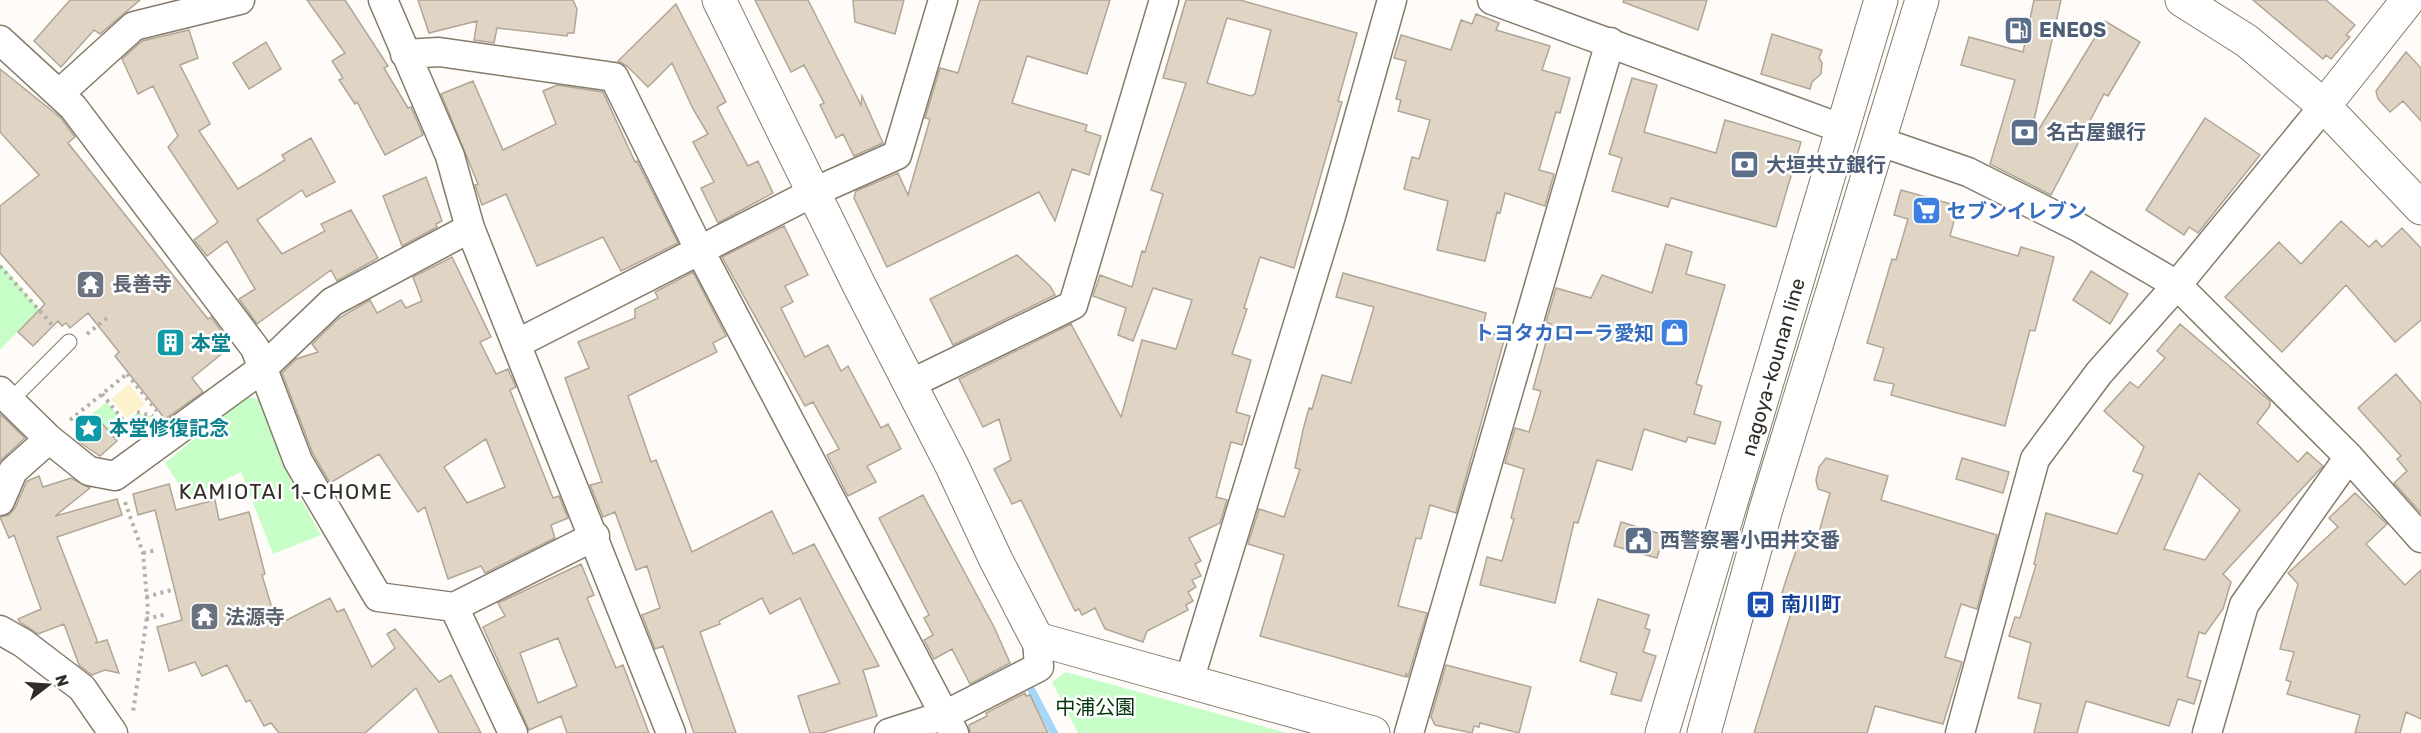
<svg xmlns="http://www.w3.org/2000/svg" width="2421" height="733" font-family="Rubik,'Noto Sans JP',sans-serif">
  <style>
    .green { fill: #c7fec8 }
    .sand { fill: #fcf2cc }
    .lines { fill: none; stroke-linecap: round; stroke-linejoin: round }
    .stream { stroke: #a7d7f8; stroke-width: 8 }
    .building { fill: #e0d5c4; stroke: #b1a696; stroke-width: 1.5; fill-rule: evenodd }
    .lane-casing { stroke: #857b6b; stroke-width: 17 }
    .street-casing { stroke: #857b6b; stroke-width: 31 }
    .secondary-casing { stroke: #857b6b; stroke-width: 35 }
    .primary-casing { stroke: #857b6b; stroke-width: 35 }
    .path { stroke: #b4b1ac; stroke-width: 4; stroke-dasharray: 3 4.5; stroke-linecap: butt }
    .lane { stroke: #fff; stroke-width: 15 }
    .street { stroke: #fff; stroke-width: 28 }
    .secondary { stroke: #fff; stroke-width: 33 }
    .primary { stroke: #fff; stroke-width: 33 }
    .labels { text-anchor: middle; stroke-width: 5; stroke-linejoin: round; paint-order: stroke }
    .service-label { font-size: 20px; font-weight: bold; fill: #4e5e75; stroke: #fff; text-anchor: start }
    .shop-label { font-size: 20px; font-weight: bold; fill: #366cbe; stroke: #fff; text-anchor: start }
    .worship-label { font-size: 20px; font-weight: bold; fill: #5b616d; stroke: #fff; text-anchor: start }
    .culture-label { font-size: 20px; font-weight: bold; fill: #0d838f; stroke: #fff; text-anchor: start }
    .street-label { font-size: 20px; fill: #322e27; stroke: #fff }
    .transit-label { font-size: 20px; font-weight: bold; fill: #164399; stroke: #fff; text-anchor: start }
    .park-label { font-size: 20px; fill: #02340b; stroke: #fff }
    .neighbourhood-label { font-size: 21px; letter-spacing: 1.5px; fill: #322e27; stroke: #fff }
  </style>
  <rect width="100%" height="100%" fill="#fefbf8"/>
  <path class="green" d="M0 263 39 309 0 350Z
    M246 396 259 400 292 483 321 535 273 554 241 472 188 498 165 463Z
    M107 402 130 431 118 440 101 421 84 436 76 426Z
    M136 414 157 416 166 427 151 439 133 416Z
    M1066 672 1287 733H1078L1052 682Z"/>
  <path class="sand" d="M129 384 145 404 127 418 111 399Z"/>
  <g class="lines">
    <path class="stream" d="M1032 691 1054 733"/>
  </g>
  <path class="building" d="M70 0H140L100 34 94 30 61 67 34 41Z
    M307 0H345L388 66 384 68 408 108 411 107 423 135 385 155 357 102 355 104 339 80 343 78 332 61 345 53Z
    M418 0H573L577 9 574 33H568L567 36 497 28 494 43 474 40 477 21 429 33Z
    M755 0H808L861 105 862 96 883 143 854 156 843 134 836 138 820 105 824 103 804 65 791 72Z
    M853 0H904L895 34 855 22Z
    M980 0H1110L1087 74 1027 56 1012 103 1087 125 1085 131 1101 136 1089 175 1072 169 1055 221 1039 192 887 267 854 198 856 191 898 173 908 195 930 119 925 118 940 68 958 73Z
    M1186 0H1240L1357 33 1338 101 1342 102 1294 268 1260 257 1244 308 1247 309 1232 354 1251 360 1236 412 1250 416 1242 445 1231 442 1216 497 1227 500 1220 523 1189 538 1201 561 1195 564 1201 576 1192 580 1196 587 1188 592 1193 601 1186 605 1188 610 1147 631 1143 642 1105 629 1095 608 1082 615 1079 609 1075 611 1021 500 1012 504 994 469 1011 460 999 419 983 427 959 379 1071 324 1121 417 1142 340 1176 349 1192 300 1153 288 1133 341 1118 335 1126 308 1093 296 1100 275 1132 287 1142 251 1145 252 1163 194 1151 190 1186 83 1163 78ZM1227 18 1271 30 1255 94 1251 96 1207 83Z
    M1624 0H1707L1698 30 1623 2Z
    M2034 0H2061L2028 147 2105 21 2140 42 2108 96 2104 94 2051 195 1990 164 2015 80 1961 65 1969 37 2023 52Z
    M2253 0H2326L2355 25 2346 35 2350 37 2331 59 2326 55 2323 59Z
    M676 4 726 102 717 107 748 166 758 161 773 193 718 223 701 188 714 182 693 142 708 134 693 109 672 63 648 87 627 66 618 61Z
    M1476 14 1499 23 1496 30 1550 46 1542 70 1570 78 1560 113 1556 112 1539 170 1554 174 1545 206 1505 193 1500 213 1497 212 1485 261 1437 250 1448 201 1404 189 1412 157 1419 159 1430 120 1398 111 1401 100 1396 99 1406 61 1394 58 1401 35 1451 50 1461 20 1472 24Z
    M189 30 198 58 180 65 210 124 199 131 238 189 285 160 282 155 311 138 335 182 306 197 302 190 257 220 282 254 325 231 321 224 351 210 378 258 337 281 331 270 257 324 239 299 255 289 227 241 207 256 194 240 218 222 168 147 178 136 153 86 138 94 122 59 142 41Z
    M1772 34 1822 50 1819 58 1822 63 1821 74 1812 82 1810 89 1761 74Z
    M266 42 281 69 249 89 233 63Z
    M2406 52 2421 68V121L2403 101 2390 112 2378 99 2376 91Z
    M0 69 61 118 75 137 68 143 196 304 208 319 211 317 229 341 227 343 230 347 192 378 203 392 165 419 115 356 119 352 88 313 70 328 66 323 62 326 58 321 33 346 18 332 45 304 0 253V206L39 175 0 132Z
    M1632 78 1657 85 1644 132 1716 153 1725 120 1801 142 1776 227 1671 198 1668 207 1612 191 1622 158 1609 154Z
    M473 81 503 150 556 124 543 91 557 85 603 92 635 162 637 161 678 243 621 271 603 237 537 266 506 194 482 205 475 185 478 184 441 94Z
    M2205 118 2260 155 2198 233 2189 227 2184 235 2146 210Z
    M426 177 442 221 436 224 437 227 402 246 383 196Z
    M1901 190 1958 206 1950 236 2018 256 2021 247 2054 257 2035 331 2030 330 2005 426 1891 395 1894 384 1874 380 1884 348 1867 343 1892 259 1896 260 1908 219 1894 215Z
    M2341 221 2369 247 2376 240 2382 247 2402 228 2421 248V320L2395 342 2346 285 2282 352 2225 297 2279 242 2301 264Z
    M784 226 808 275 785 286 793 302 781 308 805 357 828 345 841 371 848 366 881 428 888 424 901 449 867 466 876 482 848 496 827 455 839 449 813 402 805 406 722 257Z
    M1666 244 1692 252 1686 274 1725 285 1696 384 1702 386 1694 414 1721 422 1715 444 1688 437 1686 442 1644 429 1632 470 1597 460 1578 523 1574 522 1555 603 1480 585 1487 557 1502 561 1514 519 1511 518 1524 469 1505 463 1515 428 1529 432 1541 391 1533 389 1551 324 1546 322 1556 288 1591 298 1602 275 1652 293Z
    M1017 255 1050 286 1055 295 953 345 930 299Z
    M452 257 491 337 480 342 496 374 508 369 510 374 516 387 510 390 553 498 559 496 568 518 551 525 555 538 485 573 481 566 448 579 425 507 418 512 379 454 330 483 313 454 282 373 296 359 318 352 312 344 339 318 370 300 377 313 401 300 406 308 422 301 413 277ZM486 439 505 487 467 503 444 467Z
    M2091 271 2128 294 2110 324 2073 300Z
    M693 272 726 336 713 343 717 352 628 396 651 462 656 460 692 552 772 511 793 554 814 544 879 666 863 670 877 716 822 733H810L798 696 840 683 800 598 770 614 762 598 719 621 720 624 700 632 736 733H694L663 646 655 649 642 615 660 608 647 566 636 570 615 512 603 517 590 485 602 482 565 378 589 368 578 342 635 318V309L658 298 655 292Z
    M1343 273 1486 313 1482 331 1505 337 1456 513 1430 505 1421 539 1416 538 1398 606 1427 613 1408 677 1406 673V677L1260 636 1284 555 1248 544 1259 509 1284 517 1300 469 1295 468 1303 430 1309 408 1312 409 1322 375 1351 383 1374 307 1336 297Z
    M2180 324 2270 401V406L2257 423 2298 462 2307 452 2323 466 2223 574 2231 582 2223 609 2205 634 2199 632 2187 677 2201 681 2194 704 2178 699 2169 726 2086 701 2077 733H2034L2041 704 2018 698 2031 643 2009 636 2015 617 2020 618 2036 565 2034 564 2046 513 2117 534 2143 475 2133 471 2144 447 2104 411 2130 382 2138 388 2165 358 2157 351ZM2199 473 2240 510 2205 560 2164 549Z
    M2396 374 2421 403V513L2394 483 2407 471 2397 459 2401 456 2358 408Z
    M0 414 25 438 0 461Z
    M101 422 117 441 100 456 79 442Z
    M1826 458 1888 476 1881 500 1997 535 1977 609 1961 604 1945 657 1962 662 1943 724 1875 706 1867 733H1754L1795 600 1781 596 1787 577 1798 545 1814 550 1830 493 1818 489 1816 480 1819 467Z
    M1962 458 2009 472 2003 493 1956 479Z
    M39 476 43 487 71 478 90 488 55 516 117 499 122 515 57 537 97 640 96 643 107 640 119 673 105 670 92 675 79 665 64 624 38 634 20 622 18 619 41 609 14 535 9 538 0 517 9 515 15 508 27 481Z
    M169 484 176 510 215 500 219 520 249 512 265 574 262 575 277 625 330 598 337 612 344 609 372 667 395 648 387 634 395 629 439 682 451 675 481 733H439L416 688 365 733H279L271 723 264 726 250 700 246 702 227 665 202 676 195 662 169 671 157 627 182 620 155 510 138 515 133 494Z
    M2355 493 2387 524 2366 544 2405 585 2421 570V719L2406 712 2400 733H2355L2360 715 2287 694 2291 682 2286 680 2294 652 2280 649 2298 584 2288 573 2338 527 2329 518Z
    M923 495 994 627 1010 663 970 684 952 649 934 659 924 640 933 635 924 618 929 615 879 518Z
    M1621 522 1664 535 1657 558 1614 546Z
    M581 564 594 595 587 598 616 668 623 665 649 733H567L561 716 529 730 483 627 505 616 498 603ZM558 638 577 686 538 703 520 653Z
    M1598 599 1649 615 1645 628 1650 630 1643 652 1656 656 1641 701 1611 694 1617 673 1580 661Z
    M1446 665 1531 687 1519 733 1480 723 1479 727 1474 726 1472 733 1435 725 1431 717Z
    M1025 693 1026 696 1030 695 1048 733H970L969 725 987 716 986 713Z"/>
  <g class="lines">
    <defs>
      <path id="lane" d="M10 401 69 342"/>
      <path id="street" d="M383 0 450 156 470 228 671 733
        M1492 0 1843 129
        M0 40 73 107 255 348 298 461 378 597 454 607 595 536
        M405 54 439 52 614 77 700 251 954 733
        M60 93 134 26 240 0
        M1878 141 1968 172 2078 227 2177 285 2349 457 2421 538
        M516 344 814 192 897 155 943 0
        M910 384 1073 305 1164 0
        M0 391 49 439 89 471 115 476 263 368 332 302 470 228
        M0 501 13 471 49 439
        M454 607 513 733
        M0 630 23 643 82 688 113 733
        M1189 681 1331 216 1392 0
        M889 733 945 715 1039 667 1037 639
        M1409 733 1610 42
        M1960 733 2035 459 2099 373 2177 285 2324 106
        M2207 733 2244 605 2349 457"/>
      <path id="secondary" d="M719 0 859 285 952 466 996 560 1037 639 1373 733
        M2182 0 2247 41 2324 106 2421 208
        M2324 106 2408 0"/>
      <path id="primary" d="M1662 733 1881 0
        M1704 733 1766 509 1922 0"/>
    </defs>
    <use href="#lane" class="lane-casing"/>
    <use href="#street" class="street-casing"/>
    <use href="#secondary" class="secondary-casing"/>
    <use href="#primary" class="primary-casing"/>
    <path class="path" d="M0 266 55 328
      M87 334 107 318
      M127 374 157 411
      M102 394 132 431
      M137 412 153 416
      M70 420 128 373
      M125 502 143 553 148 610 133 712
      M143 553 157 550
      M146 597 175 589
      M146 619 167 614"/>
    <use href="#lane" class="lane"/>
    <use href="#street" class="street"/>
    <use href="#secondary" class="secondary"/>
    <use href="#primary" class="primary"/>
  </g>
  <defs>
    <symbol id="fuel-square" viewBox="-11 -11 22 22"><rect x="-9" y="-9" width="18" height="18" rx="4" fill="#5c6f8a" stroke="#fff"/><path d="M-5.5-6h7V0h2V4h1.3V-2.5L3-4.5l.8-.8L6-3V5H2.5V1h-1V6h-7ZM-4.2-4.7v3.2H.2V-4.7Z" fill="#fff"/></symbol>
    <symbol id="bank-square" viewBox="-11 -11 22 22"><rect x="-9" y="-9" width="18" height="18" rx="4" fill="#5c6f8a" stroke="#fff"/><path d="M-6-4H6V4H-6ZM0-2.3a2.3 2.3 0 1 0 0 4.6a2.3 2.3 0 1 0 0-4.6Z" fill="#fff"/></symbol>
    <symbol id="supermarket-square" viewBox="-11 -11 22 22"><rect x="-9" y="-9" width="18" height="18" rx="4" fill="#3f7fe0" stroke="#fff"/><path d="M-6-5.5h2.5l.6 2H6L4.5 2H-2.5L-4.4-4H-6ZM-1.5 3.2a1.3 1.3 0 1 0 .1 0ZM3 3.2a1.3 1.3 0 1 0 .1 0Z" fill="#fff"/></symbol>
    <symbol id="temple-square" viewBox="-11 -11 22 22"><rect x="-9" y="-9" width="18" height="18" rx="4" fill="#6b7280" stroke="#fff"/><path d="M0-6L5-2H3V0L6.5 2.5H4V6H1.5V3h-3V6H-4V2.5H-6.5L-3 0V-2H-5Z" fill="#fff"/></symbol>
    <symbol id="shop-square" viewBox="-11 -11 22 22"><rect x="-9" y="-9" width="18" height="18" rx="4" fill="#3f7fe0" stroke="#fff"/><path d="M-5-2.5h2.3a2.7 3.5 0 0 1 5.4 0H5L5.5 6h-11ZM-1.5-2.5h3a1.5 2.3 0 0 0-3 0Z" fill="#fff"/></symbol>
    <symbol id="building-square" viewBox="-11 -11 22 22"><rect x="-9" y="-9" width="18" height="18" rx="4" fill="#0f9aa8" stroke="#fff"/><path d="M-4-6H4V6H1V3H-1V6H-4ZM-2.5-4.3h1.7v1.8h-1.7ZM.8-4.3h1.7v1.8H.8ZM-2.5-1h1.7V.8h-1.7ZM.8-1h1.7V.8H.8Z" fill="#fff"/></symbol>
    <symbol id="sight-square" viewBox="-11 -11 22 22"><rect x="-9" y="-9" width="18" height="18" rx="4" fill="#0f9aa8" stroke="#fff"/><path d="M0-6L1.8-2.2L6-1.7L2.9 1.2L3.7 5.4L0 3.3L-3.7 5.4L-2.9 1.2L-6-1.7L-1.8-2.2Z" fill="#fff"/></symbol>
    <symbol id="civic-square" viewBox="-11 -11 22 22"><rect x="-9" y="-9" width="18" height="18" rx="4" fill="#5c6f8a" stroke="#fff"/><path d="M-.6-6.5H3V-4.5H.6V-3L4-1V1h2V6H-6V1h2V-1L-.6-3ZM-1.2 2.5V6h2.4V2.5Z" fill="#fff"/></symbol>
    <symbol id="bus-square" viewBox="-11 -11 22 22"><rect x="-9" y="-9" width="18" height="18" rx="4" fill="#1a4fb4" stroke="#fff"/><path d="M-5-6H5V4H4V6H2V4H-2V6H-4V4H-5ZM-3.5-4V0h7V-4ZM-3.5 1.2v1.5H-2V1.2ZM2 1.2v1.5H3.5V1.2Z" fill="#fff"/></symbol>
  </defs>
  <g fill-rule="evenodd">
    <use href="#fuel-square" x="2002" y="14" width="33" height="33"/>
    <use href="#bank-square" x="2008" y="116" width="33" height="33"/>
    <use href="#bank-square" x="1728" y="148" width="33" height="33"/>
    <use href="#supermarket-square" x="1910" y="194" width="33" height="33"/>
    <use href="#temple-square" x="74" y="268" width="33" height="33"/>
    <use href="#shop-square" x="1658" y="316" width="33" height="33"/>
    <use href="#building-square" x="154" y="326" width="33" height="33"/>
    <use href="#sight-square" x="72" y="412" width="33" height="33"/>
    <use href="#civic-square" x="1622" y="524" width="33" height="33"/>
    <use href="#bus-square" x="1744" y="588" width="33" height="33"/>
    <use href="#temple-square" x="188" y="600" width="33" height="33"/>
  </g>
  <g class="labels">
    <g class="service-label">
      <text x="2039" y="37">ENEOS</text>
      <text x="2046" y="139">名古屋銀行</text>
      <text x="1766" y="172">大垣共立銀行</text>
      <text x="1660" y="547">西警察署小田井交番</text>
    </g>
    <g class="shop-label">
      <text x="1947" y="218">セブンイレブン</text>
      <text x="1654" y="340" text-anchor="end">トヨタカローラ愛知</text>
    </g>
    <g class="worship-label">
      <text x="112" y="291">長善寺</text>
      <text x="225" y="624">法源寺</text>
    </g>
    <g class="culture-label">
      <text x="191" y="350">本堂</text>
      <text x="109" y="435">本堂修復記念</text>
    </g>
    <g class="street-label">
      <text transform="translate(1773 367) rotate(-74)" y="7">nagoya-kounan line</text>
    </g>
    <g class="transit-label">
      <text x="1781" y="611">南川町</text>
    </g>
    <g class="park-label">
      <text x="1095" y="714">中浦公園</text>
    </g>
    <g class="neighbourhood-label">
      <text x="286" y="499">KAMIOTAI 1-CHOME</text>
    </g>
  </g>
  <g transform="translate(48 685) rotate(73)" stroke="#ffffff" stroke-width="4.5" paint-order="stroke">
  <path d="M0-4.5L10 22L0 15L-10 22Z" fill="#322e27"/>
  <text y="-9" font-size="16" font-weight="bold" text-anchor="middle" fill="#322e27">N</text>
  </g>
</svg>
